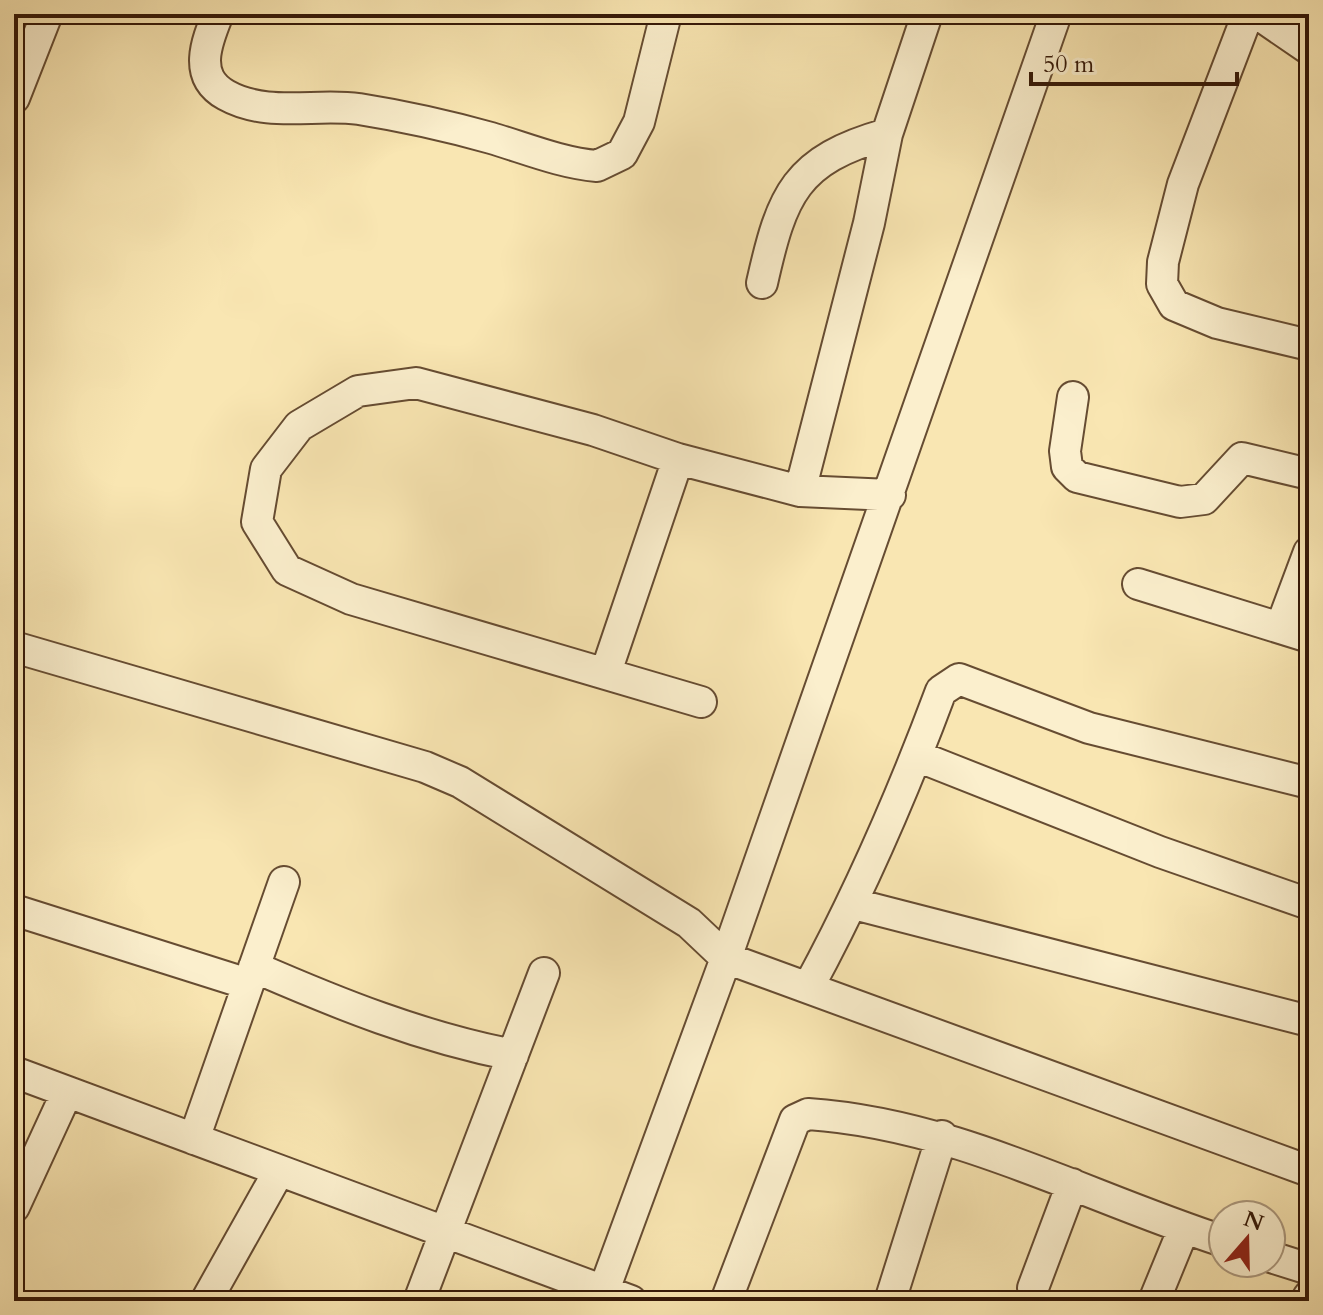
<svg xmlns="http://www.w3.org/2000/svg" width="1323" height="1315" font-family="Cardo,serif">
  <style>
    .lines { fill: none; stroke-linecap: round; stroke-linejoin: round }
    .minor-casing { stroke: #664c32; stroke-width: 34 }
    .minor { stroke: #fbefcd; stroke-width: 30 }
  </style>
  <rect width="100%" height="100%" fill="#f9e6b2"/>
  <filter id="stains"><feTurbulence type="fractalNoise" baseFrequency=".0025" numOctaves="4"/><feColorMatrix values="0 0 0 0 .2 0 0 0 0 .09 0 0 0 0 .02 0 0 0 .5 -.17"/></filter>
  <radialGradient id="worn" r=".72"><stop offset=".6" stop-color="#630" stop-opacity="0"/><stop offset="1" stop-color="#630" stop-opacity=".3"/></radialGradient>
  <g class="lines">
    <defs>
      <path id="minor" d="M218 14C207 41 192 76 226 95 267 118 315 103 359 109 403 116 448 126 491 138 525 148 561 163 597 166L622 154 639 122 666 14
        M1248 14 1183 184 1163 262 1162 284 1174 305 1217 323 1309 345
        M1258 14 1309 49
        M14 98 47 14
        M762 283C782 194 795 160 887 134
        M1073 397 1065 451 1067 467 1077 477 1180 502 1204 499 1242 458 1309 474
        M800 491 869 223 887 134 927 14
        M1138 584 1309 637
        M1281 627 1309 552
        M14 647 425 767 460 782 689 923 726 958 1309 1171
        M606 672 678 459
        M701 702 351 599 287 570 257 522 266 469 299 426 358 391 416 383 593 430 678 459 800 491 890 495
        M917 756 1160 852 1309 904
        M854 904 1309 1021
        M14 910 248 984
        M254 967C339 1004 421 1037 513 1055
        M809 986C861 890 903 793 941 691L959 679 1089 728 1309 783
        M14 1072 631 1301
        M194 1139 284 882
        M14 1207 67 1092
        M1271 1257 1309 1269
        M1033 1288 1072 1184
        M206 1301 279 1171
        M419 1301 544 973
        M600 1301 726 958 1056 14
        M726 1301 795 1120 808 1114C956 1124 1084 1196 1223 1241
        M890 1301 942 1136
        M1154 1301 1184 1228
        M1306 1301 1309 1296"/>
    </defs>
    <use href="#minor" class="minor-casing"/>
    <use href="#minor" class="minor"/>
  </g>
  <rect width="1323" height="1315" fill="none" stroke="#f9e6b2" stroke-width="48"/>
  <rect x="16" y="16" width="1291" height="1283" fill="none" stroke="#351807" stroke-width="4"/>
  <rect x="24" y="24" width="1275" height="1267" fill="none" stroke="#351807" stroke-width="2"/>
  <g transform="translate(1247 1239) rotate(20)"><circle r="38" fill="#fbefcd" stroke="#ac997e" stroke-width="2"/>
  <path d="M0-6L14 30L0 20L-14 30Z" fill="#8f2418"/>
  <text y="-12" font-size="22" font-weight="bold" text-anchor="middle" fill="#351807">N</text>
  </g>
  <path d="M1031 72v12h206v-12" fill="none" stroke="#351807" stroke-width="4"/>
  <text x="1043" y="72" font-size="24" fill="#351807" stroke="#fbefcd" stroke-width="6" paint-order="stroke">50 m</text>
  <rect width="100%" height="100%" filter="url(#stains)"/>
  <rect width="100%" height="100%" fill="url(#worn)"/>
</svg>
